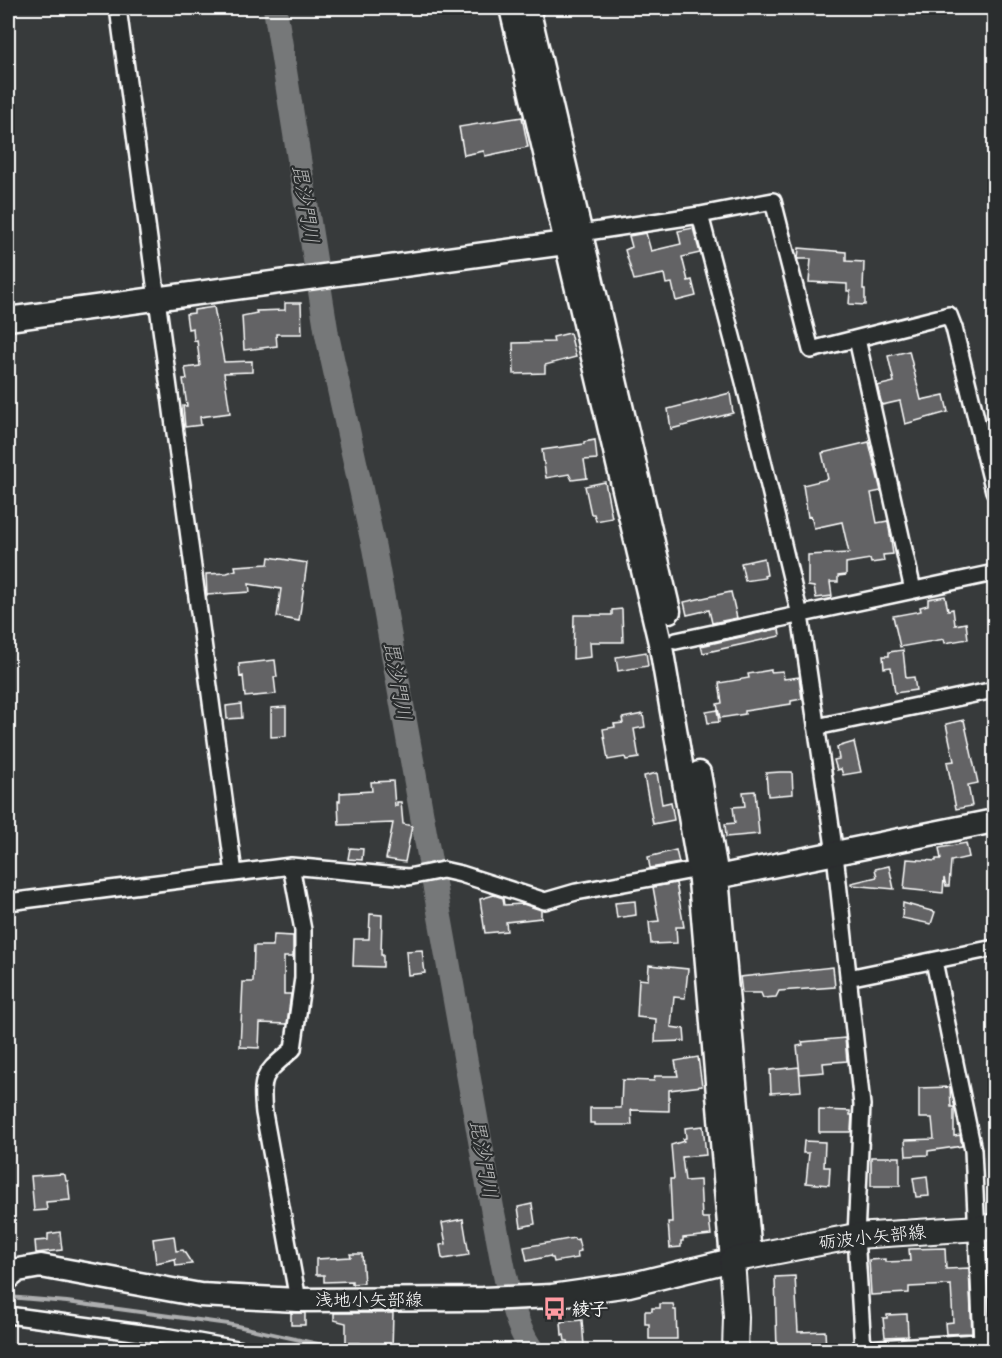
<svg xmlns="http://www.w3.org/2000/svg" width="1002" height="1358" font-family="'Gochi Hand','Klee One',sans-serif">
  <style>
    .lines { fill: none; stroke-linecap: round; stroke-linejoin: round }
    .stream { stroke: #adaeaf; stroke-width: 4 }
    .river { stroke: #767879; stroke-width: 24 }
    .building { fill: #636465; stroke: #fff; stroke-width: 1.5 }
    .street-casing { stroke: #fff; stroke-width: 20 }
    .secondary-casing { stroke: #fff; stroke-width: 27 }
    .primary-casing { stroke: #fff; stroke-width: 28 }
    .street { stroke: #2a2d2e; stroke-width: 15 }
    .secondary { stroke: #2a2d2e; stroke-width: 22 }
    .primary { stroke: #2a2d2e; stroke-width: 24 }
    .labels { text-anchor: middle; stroke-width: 4.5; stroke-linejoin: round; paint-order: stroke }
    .street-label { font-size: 18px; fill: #fff; stroke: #2a2d2e }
    .poi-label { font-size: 18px; font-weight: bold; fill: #fff; stroke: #2a2d2e; text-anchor: start }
    .water-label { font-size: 20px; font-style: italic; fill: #b4b5b5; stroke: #2a2d2e }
  </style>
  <rect width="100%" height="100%" fill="#373a3b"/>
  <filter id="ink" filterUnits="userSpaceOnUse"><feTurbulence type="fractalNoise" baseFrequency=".0167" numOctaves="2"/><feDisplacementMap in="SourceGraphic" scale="12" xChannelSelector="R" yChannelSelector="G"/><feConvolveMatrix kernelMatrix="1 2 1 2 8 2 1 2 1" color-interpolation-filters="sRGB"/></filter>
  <g filter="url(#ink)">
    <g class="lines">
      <path class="stream" d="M8 1297 67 1302 228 1324 345 1350"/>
      <path class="river" d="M275 8 327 335 374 548 493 1213C502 1254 508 1316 532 1350"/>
    </g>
    <path class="building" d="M522 117 528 147 485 156 484 151 464 155 459 127Z
      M693 228 700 253 682 257 688 281 692 280 696 296 676 301 672 283 666 284 664 274 634 280 625 250 632 247 629 236 646 233 651 251 681 244 678 231Z
      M799 248 846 252V261L864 262 863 289H865V305L849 304 850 291H847V284L809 282 811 259H798Z
      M285 303H301L302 334H276L277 346 244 350 242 316 257 313 256 311 285 310Z
      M214 307 224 362 252 361V372L224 373 230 413 200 417 201 425 185 427 183 406H187L183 379H187L185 368 200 366 197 340 194 341 193 328 188 329 186 314 194 313V310Z
      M570 333 576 357 545 365V373L514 374 513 343 554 342 553 337Z
      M909 351 921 400 944 395 948 412 905 424 900 401 882 405 877 386 894 382 888 356Z
      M730 393 733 413 671 429 668 409Z
      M595 440 597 459 584 460 587 478 572 480 569 474 546 478 542 450 584 444V442Z
      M869 442 881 491 871 493 877 523 888 521 893 554 883 555 884 561 871 563 870 559 846 563V575L838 576V582H830L832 596 816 598 814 587 808 586V555L849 553 842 522 814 528 811 516 808 517 803 485 828 479 822 453Z
      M605 482 612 518 596 521 594 514H591L585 486Z
      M269 557 307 563 299 621 277 617 281 589 249 584 250 592 207 595 206 574 227 573 236 570 235 566 268 564Z
      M764 558 767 575 764 576 765 578 745 581 741 563Z
      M731 592 737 618 712 623 709 610 687 615 684 602Z
      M945 596 948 610 953 609 955 625 966 623 968 639 945 643 944 639 900 647 893 616 921 611 920 607 928 605V599Z
      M622 609 623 642H590L591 657 573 659 574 615H612V610Z
      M781 628 779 629 780 636 703 653 701 646Z
      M903 650 906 678 914 677 916 690 895 693 891 667 884 668 883 656H889V652Z
      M646 652 648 666 618 671 616 657Z
      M275 660 277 677H274L276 694 245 697 243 676 240 677 239 664Z
      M771 670V672L783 671 784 679 799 677 802 699 791 701V704L745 711V714L720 718 717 704 722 703 719 683 749 678 748 674Z
      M241 704 242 718 227 719 226 706Z
      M286 707V736L271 737V708Z
      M717 710 719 722 708 723 706 712Z
      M643 714 645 727 634 729 639 758 626 760 625 757 608 760 603 729 615 727 614 724 623 723 622 718Z
      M964 720 978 783 968 785 972 806 956 809 947 762 954 761 946 724Z
      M854 742 861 772 843 775 841 769 837 770 834 760 839 759 837 747Z
      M780 772H792L793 794 768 796 766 773Z
      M657 773 662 804 671 802 674 820 653 824 644 776Z
      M393 781 395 806H397V802H401L403 824 412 826 405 862 386 859 393 823 339 825 338 801H340V793L372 791 371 782Z
      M755 791 759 834 726 837 725 824 735 823 733 807 745 806 743 792Z
      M966 843 969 857 951 861 949 886H946L944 878 943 893 904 889 907 859 936 861V859H941L939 848Z
      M350 848 363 849 362 860 348 859Z
      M676 850 679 863 650 868 648 857Z
      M889 866 894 889 851 885V883L877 877 875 869Z
      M676 883 684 927H676L677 943 651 944 649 922 659 921 653 887Z
      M494 895 503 898 504 905 523 904 541 910V918L506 922 507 931 485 933 480 899Z
      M635 901 636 915 617 918 615 903Z
      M903 903 935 912 931 924 902 918Z
      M370 914 382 915 381 955H383V967L353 966 354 939H369Z
      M274 935 293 936V957H284V994H291L287 1024 260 1023 259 1048 240 1047 243 982H253L254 946H273Z
      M422 950 425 973 408 975 406 951Z
      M649 965 688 969 685 998 674 997 671 1027 684 1029 685 1041 655 1042 656 1019 637 1017 639 979 648 980Z
      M833 967 835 987 779 991 776 997 763 998 761 993H742L740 977Z
      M845 1038 847 1061 823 1063 824 1072 800 1074 797 1046 803 1045 802 1042Z
      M698 1057 702 1086 669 1090V1111L631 1110 632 1125H595V1123H590V1108H621L622 1080 654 1081 655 1076H678L675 1061Z
      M799 1067 801 1091 771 1093 770 1070Z
      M950 1087 951 1107H954V1136L960 1135 962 1146 928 1151V1155L906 1156 905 1140 934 1139 932 1118H919V1088Z
      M819 1110 850 1111V1115H852L851 1130 850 1132H819Z
      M703 1126 706 1155 682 1157 685 1181 700 1180 702 1218H709L711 1235 683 1238V1241H681V1247L670 1248 668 1222H672L670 1179H674L671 1145 684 1141 683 1139 686 1138 685 1128Z
      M804 1141 825 1142 824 1167H830L829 1185 806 1183 809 1153H803Z
      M871 1157H900V1186H871Z
      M62 1174 65 1175 66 1181H68L70 1200 46 1202 47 1210 34 1211 31 1176Z
      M927 1176 929 1196 916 1197 913 1178Z
      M532 1204 535 1224 521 1227 518 1207Z
      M463 1219 469 1255 444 1259 442 1258 440 1245 446 1244 442 1223Z
      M60 1232 62 1250 36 1253 35 1241 48 1240V1234Z
      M174 1236 176 1251 183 1250 192 1264 176 1266 175 1259 156 1263 153 1239Z
      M574 1238 575 1240 578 1239 581 1251 577 1252 578 1258 554 1262 553 1258H551L550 1256 527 1261 524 1247Z
      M945 1248 946 1269 969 1268 972 1333 946 1334 945 1323 953 1322 951 1285 909 1287V1293L871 1295 869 1260 885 1259V1262L910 1261 909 1249Z
      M350 1254H362L364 1283 352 1284V1281L324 1282V1275H316V1259L351 1257Z
      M988 1269H994V1331H991Z
      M795 1276 798 1332 825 1331 826 1350H777L775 1277Z
      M660 1304H673L674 1310H676L677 1339H649V1324H645V1311H652V1308H660Z
      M291 1313H305V1325H291Z
      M334 1313H393L392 1350H373L360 1347V1343H346V1323L334 1320Z
      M907 1314 908 1336 885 1337 883 1318H887V1315Z
      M582 1320 584 1346 569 1347 568 1341H565L564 1335H562L561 1322Z"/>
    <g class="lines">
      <defs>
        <path id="street" d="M118 8 234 873
          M700 215 744 382 800 615 835 854 862 1105 856 1236 863 1350
          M581 233 700 215 773 201 811 350 949 315 954 328 994 491
          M857 339 913 590
          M676 641 994 573
          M816 727 994 690
          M291 866 303 930V978L293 1049C265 1074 260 1073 264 1113L298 1300
          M8 902 291 866 408 877 443 870 461 874 545 901 576 892 699 869
          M934 961 973 1150 982 1342
          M848 978 994 948
          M8 1315 164 1336 243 1350
          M863 1349 994 1341"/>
        <path id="secondary" d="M528 8 669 611
          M8 319 565 243 577 235
          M699 773 717 877 750 1255
          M703 871 717 877 994 821
          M8 1278 18 1270 41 1266 200 1295 298 1300 483 1299 552 1296 629 1285 732 1260 699 869 661 647 511 8"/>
        <path id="primary" d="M735 1350 736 1317 732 1260 856 1236 994 1227"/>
      </defs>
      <use href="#street" class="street-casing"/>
      <use href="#secondary" class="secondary-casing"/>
      <use href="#primary" class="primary-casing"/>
      <use href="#street" class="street"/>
      <use href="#secondary" class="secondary"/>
      <use href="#primary" class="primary"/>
    </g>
  </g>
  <defs>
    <symbol id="bus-bare" viewBox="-9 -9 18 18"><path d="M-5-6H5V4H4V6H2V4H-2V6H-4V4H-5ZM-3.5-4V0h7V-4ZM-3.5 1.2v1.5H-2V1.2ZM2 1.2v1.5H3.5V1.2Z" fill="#ff9aa2" stroke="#2a2d2e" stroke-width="2.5" paint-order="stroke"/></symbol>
  </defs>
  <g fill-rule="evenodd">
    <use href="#bus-bare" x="538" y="1292" width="33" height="33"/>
  </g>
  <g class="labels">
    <g class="street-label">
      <text transform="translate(872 1237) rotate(-6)" y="6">砺波小矢部線</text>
      <text x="369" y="1306">浅地小矢部線</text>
    </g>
    <g class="poi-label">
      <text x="572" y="1315">綾子</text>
    </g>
    <g class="water-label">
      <text transform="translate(306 204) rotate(81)" y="7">毘沙門川</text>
      <text transform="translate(398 681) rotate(80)" y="7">毘沙門川</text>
      <text transform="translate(484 1159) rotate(80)" y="7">毘沙門川</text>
    </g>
  </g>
  <rect width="1002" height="1358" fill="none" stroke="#2a2d2e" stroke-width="30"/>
  <rect x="15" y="15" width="972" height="1328" fill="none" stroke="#fff" stroke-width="2" filter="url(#ink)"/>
</svg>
